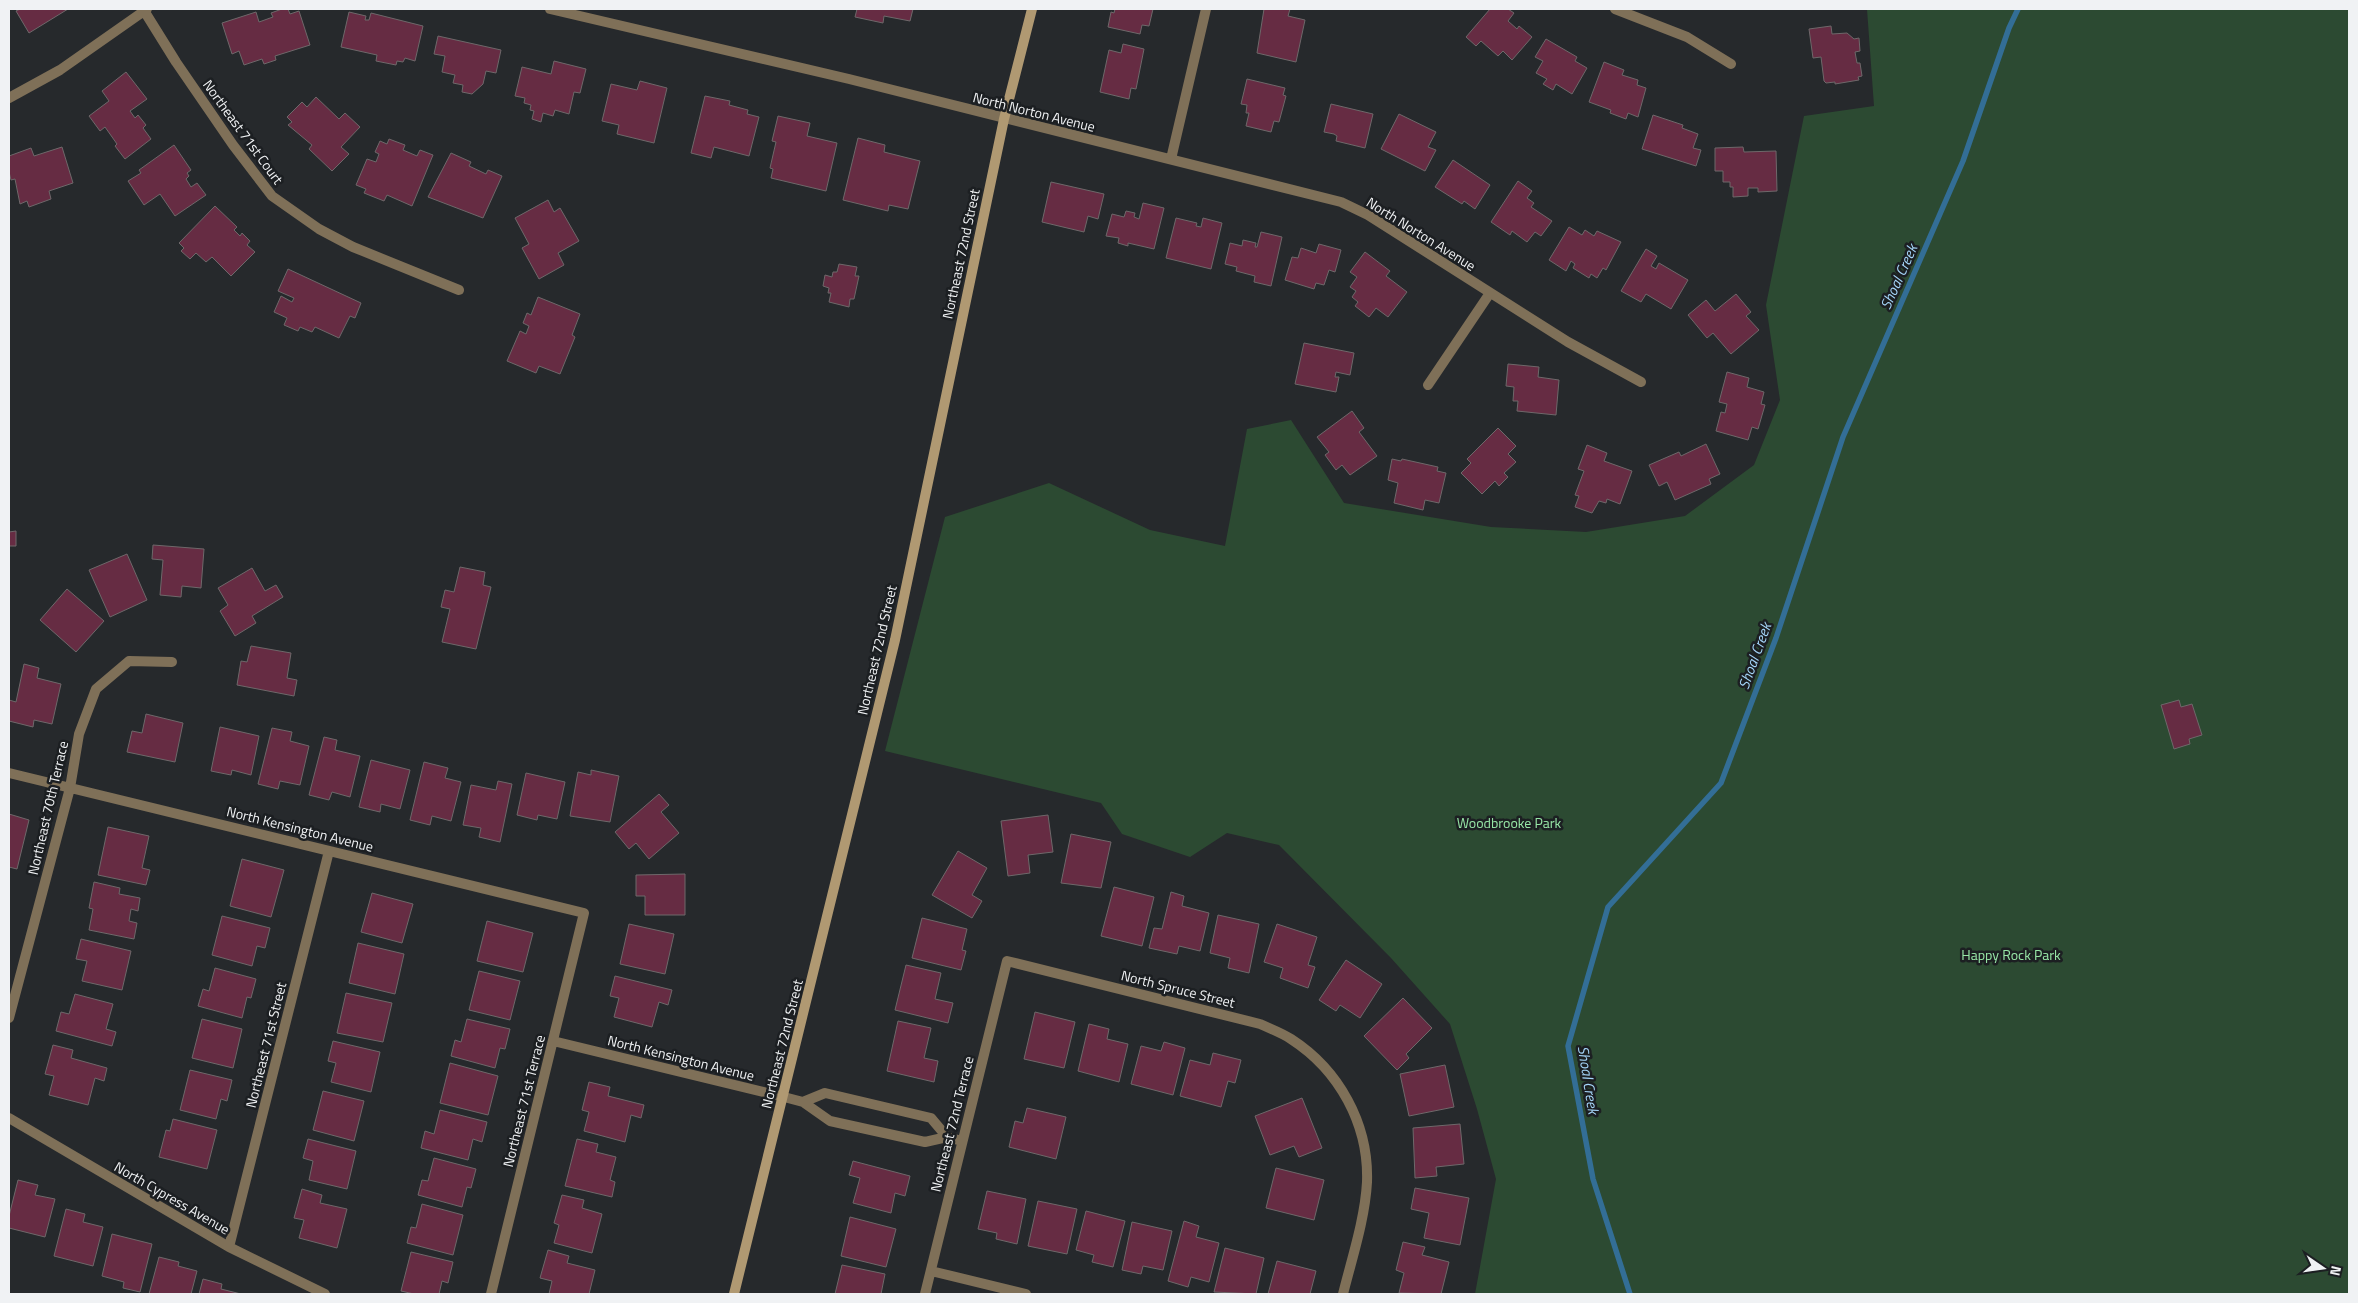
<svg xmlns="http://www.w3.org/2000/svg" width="2358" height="1303" font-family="'Titillium Web',sans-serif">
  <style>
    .green { fill: #2c4a32 }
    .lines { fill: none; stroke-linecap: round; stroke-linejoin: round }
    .stream { stroke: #336e96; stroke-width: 5.5 }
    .building { fill: #662c43; stroke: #6e686a }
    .minor { stroke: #7f7058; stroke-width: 10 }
    .secondary { stroke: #b09972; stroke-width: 10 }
    .labels { text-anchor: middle; stroke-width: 5; stroke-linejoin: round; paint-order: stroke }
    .street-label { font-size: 14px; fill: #f0f2f4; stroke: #1c1f22 }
    .park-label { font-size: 14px; fill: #97e6a6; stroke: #1c1f22 }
    .water-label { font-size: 15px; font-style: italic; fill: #a5d5f9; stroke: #1c1f22 }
  </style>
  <rect width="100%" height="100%" fill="#26292c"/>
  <path class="green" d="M1867 9H2349V1294H1475L1496 1179 1477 1109 1450 1024 1391 958 1279 845 1227 833 1190 857 1122 834 1101 803 885 751 945 517 1049 483 1150 530 1225 546 1247 429 1291 420 1344 503 1491 527 1586 532 1685 516 1754 465 1780 400 1766 305 1804 116 1874 106Z"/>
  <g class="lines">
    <path class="stream" d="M1630 1294 1593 1179 1568 1046 1608 907 1721 783 1776 638 1843 437 1963 161 2009 28 2018 9"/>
  </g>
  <path class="building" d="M20 9H68L29 33 16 11Z
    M282 9H288L290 14 299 11 310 45 275 56 276 60 264 64 262 59 244 65 239 51 232 54 222 23 256 12 259 22 273 17 271 13Z
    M857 9H913L910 21 884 16 883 23 855 17Z
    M1115 9H1153L1149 26 1142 25 1140 34 1108 27 1111 12 1114 13Z
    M1264 9H1290L1288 16 1305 20 1296 62 1257 53Z
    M1490 9H1508L1514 13 1508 21 1517 29 1519 26 1532 37 1512 60 1503 51 1498 56 1481 41 1476 46 1466 37Z
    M349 12 366 16 365 20H369L371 13 423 26 415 61 405 58 403 62 397 61 396 65 376 61 377 55 341 47Z
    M1831 26 1832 34 1847 33 1854 39 1859 38 1860 51 1855 52 1857 63H1860L1862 76 1858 77 1859 80 1835 84V82L1826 83 1824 81 1821 57 1813 58 1809 29Z
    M438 36 501 50 496 73 486 71 483 84 472 94 462 92 463 85 453 83 455 75 442 72 445 56 434 54Z
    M1546 39 1577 57 1575 61 1587 68 1572 94 1556 84 1553 90 1543 84 1547 79 1536 73 1543 61 1535 57Z
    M1123 44 1144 49 1136 89 1131 88 1129 99 1100 92 1109 50 1121 53Z
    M554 61 586 69 580 93 574 92 569 114 555 110 553 116 543 113 541 122 532 119 534 111 530 110 531 105 524 103 525 98 515 96 522 67 551 74Z
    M1604 62 1624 70 1622 75 1638 80 1637 85 1646 88 1638 117 1628 113 1626 119 1610 113 1611 110 1589 102Z
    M126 72 147 99 130 111 135 118 138 115 146 125 143 128 151 139 125 159 115 146 117 144 105 127 100 131 89 116 109 101 102 91Z
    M1247 79 1285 88 1283 95 1286 96 1279 122 1274 121 1271 132 1246 126 1249 113H1246L1247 105 1241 104Z
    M640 81 667 88 654 143 617 134 619 125 602 121 611 84 637 90Z
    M705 96 730 101 729 105 748 110 747 114 759 117 749 156 714 147 711 158 691 153Z
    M316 97 339 119 345 113 360 127 341 147 349 154 332 171 309 149 312 145 288 125 292 122 287 117 302 102 307 107Z
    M1331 104 1373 114 1365 148 1336 141 1337 136 1334 134 1324 132Z
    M1399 114 1436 132 1428 147 1436 150 1425 171 1381 149Z
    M1653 115 1683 125 1682 128 1698 134 1693 148 1701 150 1696 166 1642 149Z
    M778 116 810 123 807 136 837 143 826 191 771 178 773 169 770 168 776 142 772 141Z
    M858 138 885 145 884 152 920 161 908 209 889 205 888 211 843 200Z
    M389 139 405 145 403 150 417 156 420 150 433 155 412 206 387 195 384 201 364 193 366 189 356 185 367 159 376 162 379 154 375 152 380 141 387 144Z
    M174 145 191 170 187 173 189 176 186 179 191 187 197 183 206 195 175 216 160 194 144 205 128 181 141 173 139 170Z
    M62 147 73 183 49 191 51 199 29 207 27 201 20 204 15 179 11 180 9 172V156L31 148 34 156Z
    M1743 147 1744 152 1776 151 1777 191 1758 192V188H1748V196L1733 197V187H1730V182H1723V171H1715V148Z
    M451 153 471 162 469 166 486 174 488 170 502 176 483 218 428 197Z
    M1453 160 1490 185 1475 209 1464 201 1462 204 1435 187Z
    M1518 181 1532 191 1527 198 1534 203 1531 207 1552 221 1541 236 1535 232 1527 242 1512 231 1510 235 1491 222Z
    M1051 182 1104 194 1098 219 1088 216 1084 232 1042 222Z
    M548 200 554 212 560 208 579 241 558 253 564 265 539 279 522 248 529 244 515 218Z
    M1143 203 1164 208 1154 249 1128 243V246L1118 243 1119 238 1106 236 1112 214 1124 217 1126 211 1135 213 1134 217 1139 219Z
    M215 206 237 227 234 230 240 236 242 233 250 241 247 245 255 252 231 276 212 257 206 262 196 253 190 259 181 251 184 248 179 243Z
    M1176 218 1197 223 1196 226 1201 227 1203 218 1222 223 1211 269 1166 258Z
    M1569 227 1582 235 1585 230 1594 236 1597 231 1621 242 1606 270 1603 268 1597 278 1591 274 1589 278 1573 268 1575 264 1571 261 1566 271 1549 260Z
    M1261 232 1282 237 1271 286 1254 282 1255 276 1236 271 1237 267 1225 264 1230 243 1242 246 1243 240 1256 243 1255 247H1257Z
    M1319 244 1341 250 1335 272 1329 270 1324 285 1316 283 1314 289 1285 280 1292 257 1298 258 1301 248 1316 253Z
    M1646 249 1657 256 1651 266 1656 269 1659 263 1688 280 1671 309 1646 294 1641 302 1621 291Z
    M1365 252 1390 271 1386 276 1407 292 1388 317 1376 308 1369 317 1355 306 1358 302 1352 297 1356 291 1350 287 1357 277 1350 272Z
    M839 264 857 267 855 276H859L854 299H850L849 307 829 302 831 293H828L829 288 823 286 825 275 832 277 833 272H837Z
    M288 269 361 303 355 318 350 316 339 338 315 327 312 332 300 327 298 331 284 325 287 318 274 312 281 296 292 302 294 298 278 291Z
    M1736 294 1751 312 1746 316 1759 330 1731 354 1713 333 1707 338 1688 315 1706 300 1715 311Z
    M538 297 580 314 572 335 575 337 560 374 539 366 536 373 507 361 520 331 526 334 529 326 523 323 527 313 531 315Z
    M1304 343 1354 353 1350 375 1336 372 1335 377H1339L1336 392 1295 384Z
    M1508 364 1539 367 1538 377 1559 380 1556 415 1517 411 1518 401H1513L1514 387 1506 386Z
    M1727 372 1749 378 1747 387 1764 392 1761 404 1765 405 1758 429 1752 427 1748 440 1716 431 1721 412 1725 413 1727 404 1719 402Z
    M1352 411 1364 428 1359 432 1377 456 1350 475 1342 465 1336 470 1325 455 1329 452 1317 437Z
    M1498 428 1516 446 1508 454 1516 462 1504 473 1508 477 1499 486 1495 481 1482 494 1461 473 1471 463 1467 459Z
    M1706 444 1720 474 1709 479 1711 484 1675 500 1667 482 1659 486 1649 465 1679 452 1681 456Z
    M1587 445 1607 453 1604 461 1632 471 1620 504 1607 499 1606 503 1599 501 1592 513 1575 507 1579 496 1575 495 1584 471 1578 469Z
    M1392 459 1401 461 1402 459 1438 467 1437 471 1446 473 1439 503 1425 500 1423 510 1394 503 1398 483 1388 480Z
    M16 531V546H9V532Z
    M153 545 204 549 201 588 182 586 181 597 160 595 163 560 152 559Z
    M127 554 147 600 110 617 89 570Z
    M460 567 485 572 483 585 491 587 476 649 442 642 450 609 441 607 445 590 454 592Z
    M252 568 265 591 276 585 283 597 252 616 256 623 235 636 220 611 228 605 218 588Z
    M67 589 104 621 76 652 40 620Z
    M251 646 291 653 287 678 297 680 294 696 237 685 241 661 247 662Z
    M24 664 39 668 37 678 61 684 52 724 34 720 33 727 9 721V700L16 702Z
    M2179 700 2181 707 2192 704 2202 735 2189 739 2190 744 2174 749 2161 705Z
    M146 714 183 723 175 762 127 752 132 731 142 733Z
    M220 727 259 736 251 775 232 770 231 775 211 771Z
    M272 728 292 732 290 741 309 746 300 785 280 781 278 789 258 784Z
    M324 737 337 740 335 750 360 756 350 797 332 792 329 800 309 795Z
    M371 760 410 770 400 809 381 804 380 812 359 807Z
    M424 762 448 768 445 778 461 782 451 821 432 816 430 825 410 820Z
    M591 770 619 776 610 822 570 816 578 772 591 775Z
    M526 773 565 782 557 819 538 815 537 820 517 815Z
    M498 781 512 784 500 842 479 837 481 828 463 825 471 785 496 790Z
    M659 794 669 805 661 812 679 833 649 859 636 843 629 849 615 832Z
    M9 814 29 820 17 869 9 867Z
    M1048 815 1053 852 1028 855 1030 873 1008 876 1001 821Z
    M108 827 149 836 142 868 150 870 146 885 98 875Z
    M1071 834 1111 842 1101 888 1061 883Z
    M958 851 987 868 972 895 982 901 972 918 932 895Z
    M242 859 284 870 271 917 230 906Z
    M685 874V915H645V896H636V875Z
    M94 882 120 888 119 894 140 898 138 911 131 909 129 921 137 923 134 939 89 930 93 909 89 908Z
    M1114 887 1154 897 1142 946 1101 936Z
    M1171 892 1184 896 1182 906 1209 913 1200 951 1179 946 1177 954 1149 948 1154 928 1162 929Z
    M372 893 413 904 402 943 361 932Z
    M1218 915 1259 924 1249 973 1228 968 1230 958 1210 953Z
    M222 916 270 928 265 948 257 946 252 966 212 955Z
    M922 918 967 929 962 950 966 951 961 970 912 958Z
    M487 921 533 933 523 972 477 961Z
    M629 924 674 934 665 974 620 964Z
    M1277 924 1317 937 1308 965 1315 967 1308 988 1280 978 1283 968 1264 962Z
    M81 939 131 951 122 990 82 981 87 961 76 959Z
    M358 943 404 954 395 994 349 983Z
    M1346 960 1382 984 1360 1018 1340 1005 1336 1011 1319 1000Z
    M906 965 941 973 935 999 953 1003 948 1023 895 1010Z
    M215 968 256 979 251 998 247 997 242 1018 198 1006 203 989 209 991Z
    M479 971 520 981 510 1020 469 1010Z
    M615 976 672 990 668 1005 659 1002 652 1027 614 1017 619 998 610 996Z
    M346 993 392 1003 383 1042 337 1033Z
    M75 994 113 1004 106 1029 116 1032 112 1046 56 1031 61 1012 69 1014Z
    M1403 998 1432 1028 1406 1054 1409 1058 1397 1070 1364 1036Z
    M1035 1012 1075 1022 1064 1068 1024 1059Z
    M202 1019 242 1029 233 1068 192 1058Z
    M467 1019 510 1029 505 1049 500 1048 495 1068 451 1056 455 1040 461 1042Z
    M898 1021 931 1028 924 1058 938 1061 934 1082 887 1071Z
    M1089 1024 1109 1029 1107 1039 1128 1044 1119 1082 1078 1071Z
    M333 1041 380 1052 371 1092 331 1082 336 1063 328 1061Z
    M1164 1042 1185 1048 1173 1095 1131 1084 1141 1046 1161 1051Z
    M53 1045 73 1050 71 1058 107 1068 104 1081 95 1078 88 1105 49 1095 54 1076 45 1074Z
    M1213 1053 1241 1060 1235 1083 1228 1081 1221 1107 1180 1096 1190 1060 1210 1065Z
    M450 1063 498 1076 488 1115 440 1103Z
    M1445 1065 1454 1107 1409 1116 1400 1074Z
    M190 1070 232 1080 227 1101 221 1099 216 1119 180 1110Z
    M589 1082 610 1087 608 1096 644 1105 641 1118 631 1115 625 1142 584 1131 589 1112 582 1110Z
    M323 1091 364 1101 354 1141 313 1130Z
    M1302 1098 1322 1148 1299 1157 1294 1146 1270 1155 1255 1116Z
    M1027 1108 1066 1117 1056 1159 1009 1147 1015 1121 1023 1123Z
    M440 1110 487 1122 482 1142 473 1139 468 1160 421 1148 425 1131 434 1134Z
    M173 1119 217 1130 207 1169 159 1157 166 1130 170 1131Z
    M1460 1124 1464 1164 1436 1167 1437 1176 1415 1178 1413 1128Z
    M308 1139 356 1151 347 1189 309 1180 313 1161 303 1158Z
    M577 1139 598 1144 596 1152 616 1157 610 1180 615 1182 612 1197 565 1186Z
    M434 1158 476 1169 471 1188 467 1187 462 1207 418 1195 422 1180 428 1181Z
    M853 1161 910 1176 905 1196 895 1193 891 1213 853 1203 860 1178 849 1175Z
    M1276 1168 1324 1180 1314 1220 1266 1208Z
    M18 1180 38 1185 35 1195 55 1199 45 1237 9 1228V1216Z
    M1415 1188 1469 1198 1460 1245 1424 1238 1429 1213 1411 1209Z
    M302 1189 322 1195 320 1203 347 1209 337 1248 299 1238 304 1220 294 1218Z
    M987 1191 1026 1199 1017 1244 996 1239 997 1233 978 1229Z
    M562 1195 584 1200 582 1208 602 1214 592 1253 554 1243 559 1225 554 1223Z
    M1038 1201 1077 1209 1067 1254 1028 1246Z
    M422 1204 463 1215 453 1255 407 1243 411 1227 416 1228Z
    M66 1209 85 1214 83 1222 103 1227 93 1266 54 1256Z
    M1086 1211 1125 1221 1113 1267 1092 1262 1094 1255 1076 1250Z
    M850 1217 896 1229 886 1267 841 1256Z
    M1184 1221 1199 1226 1196 1237 1219 1243 1209 1282 1191 1277 1188 1287 1168 1281Z
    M1132 1222 1172 1231 1163 1270 1143 1266 1141 1274 1122 1270Z
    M112 1234 152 1244 140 1292 123 1288 124 1282 102 1276Z
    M1403 1242 1425 1247 1422 1255 1449 1262 1441 1294 1399 1293 1404 1273 1396 1270Z
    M1225 1248 1264 1258 1256 1294 1214 1292Z
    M548 1250 569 1256 567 1263 595 1270 589 1294H549L552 1281 540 1278Z
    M411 1252 453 1262 448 1283 442 1281 439 1294H414L401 1291Z
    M159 1257 179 1262 178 1266 197 1271 191 1294H149Z
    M1277 1261 1316 1271 1310 1294H1268Z
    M842 1265 885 1274 881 1294H835Z
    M203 1279 222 1284 221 1289 241 1294H199Z"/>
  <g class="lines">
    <path class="minor" d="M143 9 176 62 233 145 272 196 319 229 353 247 459 290
      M550 9 849 79 1341 202 1368 215 1568 342 1641 382
      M1615 9 1687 37 1731 64
      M9 98 60 70 147 9
      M1171 159 1206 9
      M1428 385 1490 293
      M9 773 584 913 491 1294
      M9 1018 70 788 79 734 96 689 129 661 172 662
      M553 1041 784 1097 803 1102 830 1121 925 1142 947 1137 962 1141
      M803 1102 825 1093 931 1118 947 1137
      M9 1118 229 1247 325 1294
      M229 1247 329 851
      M931 1271 1026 1294
      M925 1294 1007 961 1260 1024C1271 1029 1282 1033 1291 1039 1339 1070 1369 1124 1367 1182 1365 1219 1352 1258 1343 1294"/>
    <path class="secondary" d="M734 1294 895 640 1004 119 1032 9"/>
  </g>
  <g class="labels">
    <g class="street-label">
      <text transform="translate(1034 112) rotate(14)" y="5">North Norton Avenue</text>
      <text transform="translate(243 132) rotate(54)" y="5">Northeast 71st Court</text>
      <text transform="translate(1421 234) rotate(32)" y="5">North Norton Avenue</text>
      <text transform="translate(961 254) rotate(-78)" y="5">Northeast 72nd Street</text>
      <text transform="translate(877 650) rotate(-77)" y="5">Northeast 72nd Street</text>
      <text transform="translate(48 808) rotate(-77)" y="5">Northeast 70th Terrace</text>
      <text transform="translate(300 829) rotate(14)" y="5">North Kensington Avenue</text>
      <text transform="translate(1178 989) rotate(14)" y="5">North Spruce Street</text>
      <text transform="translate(782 1044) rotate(-76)" y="5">Northeast 72nd Street</text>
      <text transform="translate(266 1045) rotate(-76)" y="5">Northeast 71st Street</text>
      <text transform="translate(681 1058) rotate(14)" y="5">North Kensington Avenue</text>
      <text transform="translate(524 1101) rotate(-76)" y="5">Northeast 71st Terrace</text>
      <text transform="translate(952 1124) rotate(-76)" y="5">Northeast 72nd Terrace</text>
      <text transform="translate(172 1198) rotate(30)" y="5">North Cypress Avenue</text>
    </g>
    <g class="park-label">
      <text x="1509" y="828">Woodbrooke Park</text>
      <text x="2011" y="960">Happy Rock Park</text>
    </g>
    <g class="water-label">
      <text transform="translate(1899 277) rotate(-66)" y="5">Shoal Creek</text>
      <text transform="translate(1755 656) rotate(-70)" y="5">Shoal Creek</text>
      <text transform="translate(1588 1080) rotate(81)" y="5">Shoal Creek</text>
    </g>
  </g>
  <rect width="2358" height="1303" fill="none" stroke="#f0f2f4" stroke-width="20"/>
  <g transform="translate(2323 1268) rotate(103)" stroke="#1c1f22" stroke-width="4" paint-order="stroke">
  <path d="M0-4L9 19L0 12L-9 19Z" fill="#f0f2f4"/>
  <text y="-8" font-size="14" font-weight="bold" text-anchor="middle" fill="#f0f2f4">N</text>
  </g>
</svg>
